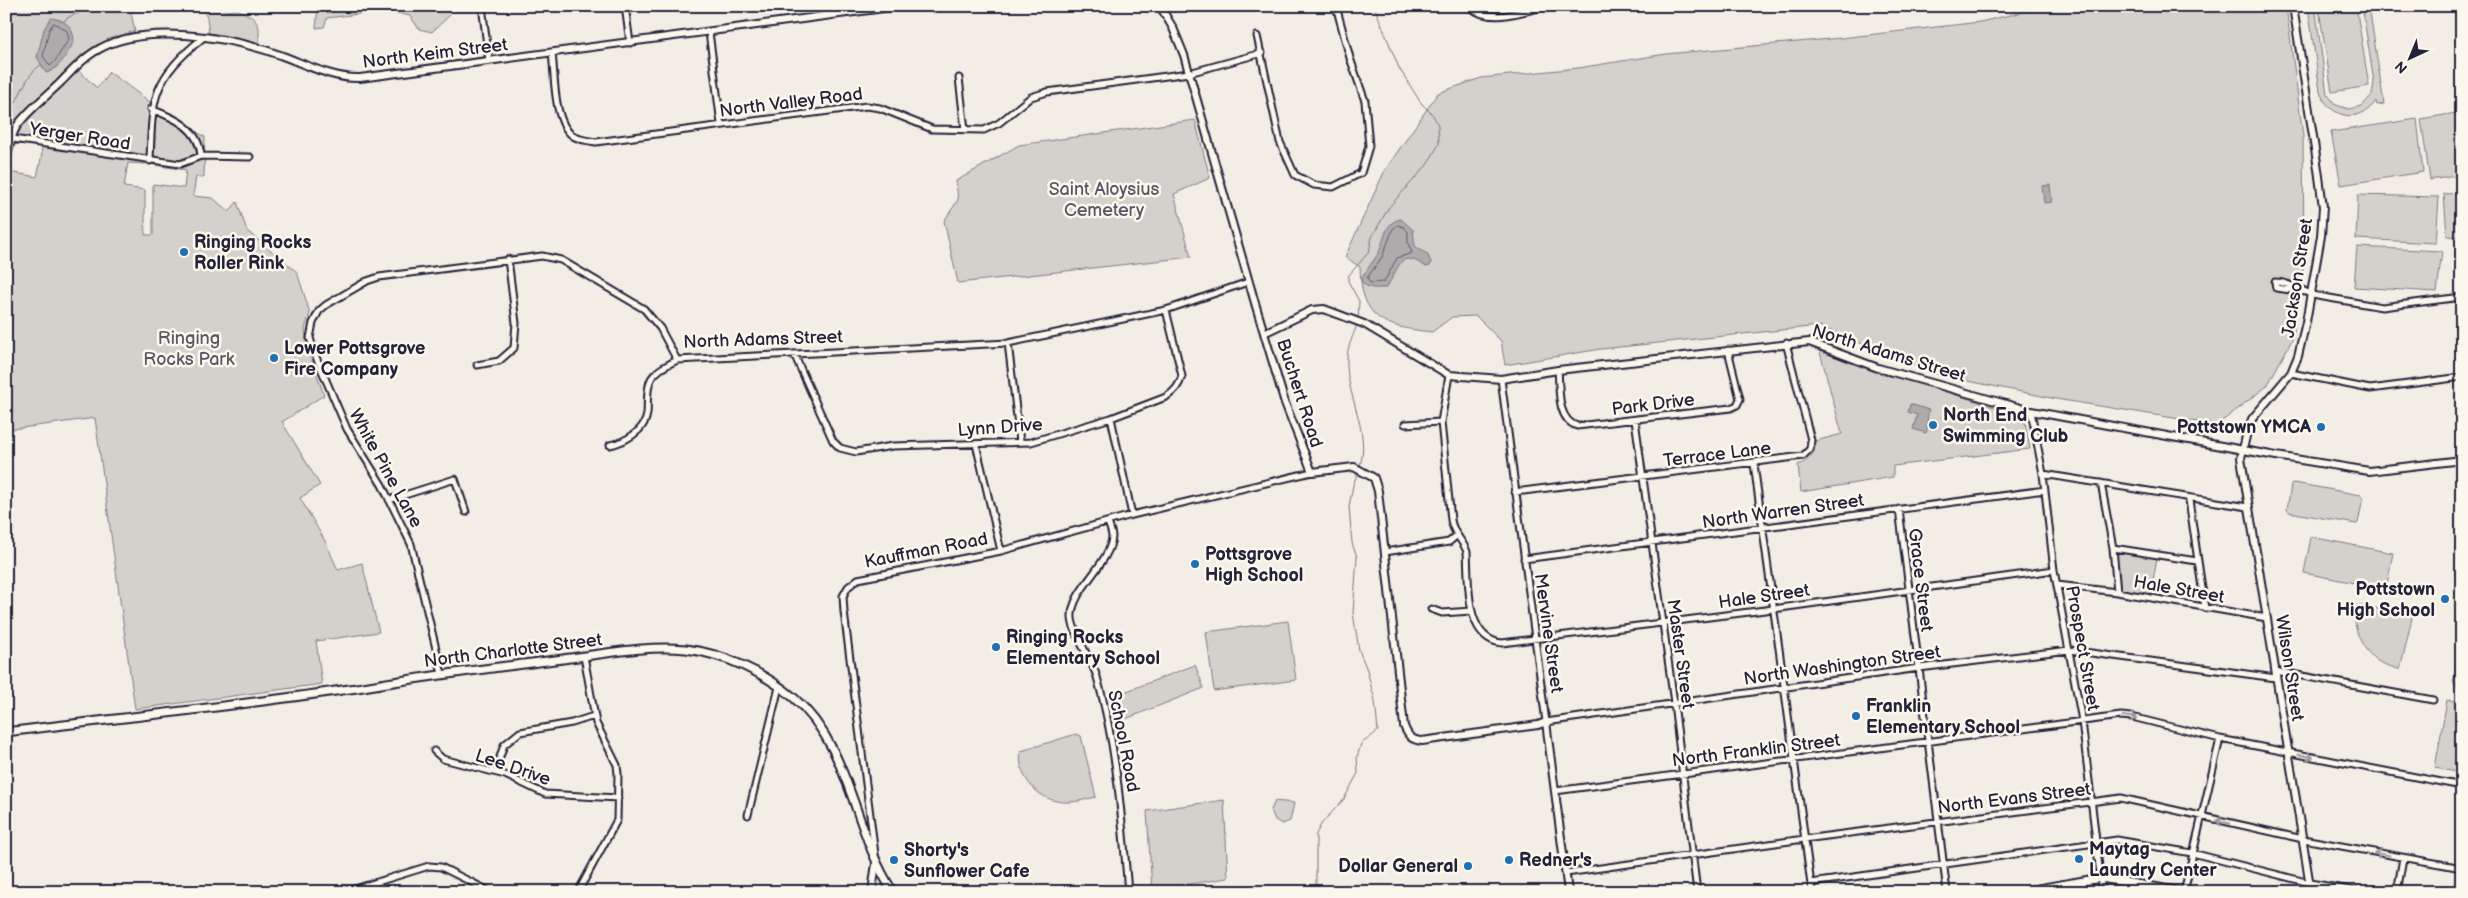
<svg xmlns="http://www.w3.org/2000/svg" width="2468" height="898" font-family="'Balsamiq Sans',sans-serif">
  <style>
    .green { fill: #d4d1cc; stroke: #7b7a84 }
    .water { fill: #aeabad; stroke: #76747f }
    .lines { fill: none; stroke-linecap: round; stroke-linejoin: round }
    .shore { stroke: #5a5969; stroke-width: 1 }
    .stream { stroke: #76747f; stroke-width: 1 }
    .minor-casing { stroke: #22223b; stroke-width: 9 }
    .tertiary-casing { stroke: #22223b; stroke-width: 10 }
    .secondary-casing { stroke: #22223b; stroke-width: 11 }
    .minor { stroke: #fbf7ec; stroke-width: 5 }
    .tertiary { stroke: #fbf7ec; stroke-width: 6 }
    .secondary { stroke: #fbf7ec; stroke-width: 7 }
    .oneway { stroke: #99979c }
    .poi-dot { fill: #1f6fb2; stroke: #fbf7ec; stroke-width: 2 }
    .labels { text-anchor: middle; stroke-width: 5; stroke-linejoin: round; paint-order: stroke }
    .street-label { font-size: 18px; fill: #22223b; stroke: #fbf7ec }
    .park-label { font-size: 18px; fill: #575766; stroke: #fbf7ec }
    .poi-label { font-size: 18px; font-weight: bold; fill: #22223b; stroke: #fbf7ec; text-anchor: start }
  </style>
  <rect width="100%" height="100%" fill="#f2eee5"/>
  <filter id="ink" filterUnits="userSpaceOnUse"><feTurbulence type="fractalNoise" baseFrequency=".02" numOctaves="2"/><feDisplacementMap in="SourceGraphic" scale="10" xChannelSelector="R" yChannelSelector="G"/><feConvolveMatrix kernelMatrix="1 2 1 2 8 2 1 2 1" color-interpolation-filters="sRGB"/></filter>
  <g filter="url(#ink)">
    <path class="green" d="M6 6H144L131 13 135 31 111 39 83 55 18 119 11 130 6 145Z
      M202 6H219L228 11 237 9 254 18 259 28V44L209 33 207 18Z
      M318 6H383L381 11 327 18 324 27 316 28Z
      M395 6H447L450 15 432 32 419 29 410 16 397 13Z
      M2049 6H2286L2303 136 2304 263 2293 338 2267 386 2217 425 2056 399 1939 375 1819 326 1601 349 1505 365 1501 341 1476 316 1452 317 1432 332C1384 327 1361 320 1360 267L1345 257 1385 170 1438 93 1481 78 1578 68 1666 54 1841 38 1980 22Z
      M2308 6H2315L2327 94 2336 105 2349 109 2362 106 2372 95 2374 82 2362 6H2369L2384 104 2377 105 2376 101C2360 125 2328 118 2320 91Z
      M2340 6H2356L2369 86 2332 92 2319 9Z
      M78 70 97 88 109 72 150 102 146 164 128 163 124 187 145 190V235H153V184L184 188 186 170 154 165 156 107 205 137 204 177H196L193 196 213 198 229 212 237 202 247 231 297 272 310 313 305 329 307 347 324 395 282 422 320 485 300 498 325 541 338 570 362 563 379 632 316 641 322 684 135 709 95 418 6 430V184L9 172 37 177 42 154 40 141 14 145 18 132 24 123Z
      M2462 112V175L2430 180 2421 119Z
      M2417 119 2423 172 2341 185 2331 132Z
      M1195 120 1210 178 1174 194 1191 257 958 283 944 221 958 200 956 181 1019 145Z
      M2462 193V237L2447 236 2444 194Z
      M2358 195 2439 197 2436 243 2356 239Z
      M2357 247 2442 251 2437 292 2354 287Z
      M1819 348 1856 364 2024 416 2030 449 1893 466V477L1801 492 1798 465C1809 460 1816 455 1815 441L1842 434Z
      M2294 483 2361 495 2363 498 2358 523 2356 524 2289 512 2287 510 2291 485Z
      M2311 537 2393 553 2386 589 2304 573Z
      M2115 551 2157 558 2150 597 2123 592 2120 588Z
      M2355 605 2409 613 2412 618 2400 670C2392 666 2382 665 2375 659 2359 646 2352 624 2355 605Z
      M1288 621 1296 680 1214 691 1206 632Z
      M2462 649V687L2455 686 2453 682Z
      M1195 665 1204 688 1123 720 1114 696Z
      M2447 700 2462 702V773L2435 768Z
      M1076 734 1081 736 1096 797C1087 799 1078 802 1069 802 1041 804 1016 778 1021 751Z
      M1224 800 1228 878 1152 890 1147 811Z
      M1275 801 1294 803 1290 821 1282 824 1275 820 1271 810Z"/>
    <path class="water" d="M51 18C64 19 73 26 74 40 70 51 58 71 46 73L37 57 44 29Z
      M2050 185 2052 202 2044 203 2042 186Z
      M1401 219 1413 230 1415 246 1427 254 1431 262 1430 266 1426 267C1398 247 1400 269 1386 288 1376 288 1368 290 1361 281L1362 277C1367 269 1373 262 1378 254 1385 242 1383 222 1401 219Z
      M1910 404 1929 410C1926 418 1929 425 1926 433L1913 429 1917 415 1908 412Z"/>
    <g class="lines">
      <path class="shore" d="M54 23 67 31 69 39 55 61 50 66 43 56 49 30Z
        M1398 225 1404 227 1408 232V243L1412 253 1397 258 1384 282 1370 283 1367 278 1382 257 1393 229Z"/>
      <path class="stream" d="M63 22C72 12 84 14 93 6
        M6 113C18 109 23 75 41 65
        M1358 320 1359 301 1348 281 1349 275 1369 252 1372 237 1389 207 1427 165 1439 144 1438 125 1433 115 1421 103 1399 68 1374 6
        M1357 324C1354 335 1347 347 1347 358 1345 394 1371 431 1360 466
        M1316 892V834L1322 823 1344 799 1358 773 1357 757 1361 744 1378 731 1375 701 1367 670 1359 650 1353 613 1357 557 1352 543 1349 507 1353 485 1358 472"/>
      <defs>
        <path id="minor" d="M482 6 489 61
          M625 6 630 43
          M1468 6C1490 25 1522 11 1547 6
          M709 32 721 124
          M1257 36 1280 142 1295 175 1314 185 1333 187 1361 173 1369 146 1365 101 1350 58 1336 6
          M552 53C555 76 553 122 573 136 580 140 589 141 596 142L867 106 880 108 932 129 984 130 999 123 1031 97 1047 92 1189 73 1262 53
          M959 78 965 130
          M151 109C175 118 199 128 201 156L250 157
          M6 138 180 164 201 156
          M150 161C152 97 152 79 204 37
          M2305 292 2276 288 2275 282C2287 282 2301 289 2312 295L2382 307 2462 297
          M1008 343 1020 442
          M794 354 833 441 840 448 856 452 893 446 1031 442 1111 418 1166 397C1175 391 1179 386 1182 376L1166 310
          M477 365 499 361 514 348 516 323 508 259
          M1558 370C1560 388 1556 419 1577 426L1731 408 1737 405 1740 399 1728 350
          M2291 373 2370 389 2462 377
          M1449 375 1441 422 1451 520C1453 534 1463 540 1467 552 1469 581 1464 639 1502 643L1773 609 2054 570
          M1501 379 1546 722 1919 668 2069 650 2276 678
          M2031 411 2043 474 2054 570 2082 721 2102 892
          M1111 418 1132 515
          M1635 420 1674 703 1697 892
          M1405 424 1441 422
          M976 444 1001 551
          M610 445C625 442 645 431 647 414 648 403 646 389 651 379 657 369 668 365 677 360
          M1754 464 1812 892
          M2043 474 2248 507
          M2101 483 2113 548 2117 592
          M1515 492 1803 456 1810 449 1811 440 1786 343
          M389 500 455 479 466 512
          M2189 500 2205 608
          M1899 509 1947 892
          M1108 522C1109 526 1112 532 1112 537 1110 564 1070 591 1072 618 1073 634 1092 660 1097 677 1117 747 1122 820 1128 892
          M2113 548 2197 561
          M1385 552 1449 542 1456 536
          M1524 559 2045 490
          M2057 585 2117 592 2267 618
          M1431 609 1442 613 1472 611
          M2275 671 2433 700
          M442 674 411 544 382 485 347 429 316 357 310 338 313 323 319 311 326 305 367 281 379 277 542 256 561 260 644 309 660 328 677 360 1008 343 1166 310 1248 282
          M434 751 443 759 505 775 545 794 618 798
          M495 772 504 745 520 732 572 723 594 716
          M1555 791 2121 716 2132 717 2220 739 2462 786
          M748 815 779 687
          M875 854 844 612 843 596 848 587 858 579 1001 551 1132 515 1312 472
          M1566 873 1804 839 2121 798 2303 839 2462 868
          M1811 883 2117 840 2192 853 2310 883 2361 892
          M345 892 429 866 441 867 491 892
          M578 892 617 820 618 774 617 765 596 723 584 656
          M702 892V891
          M2184 892 2220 739
          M2397 892 2403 858"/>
        <path id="tertiary" d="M1160 6 1173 28 1184 55 1255 303 1285 403 1312 472 1354 467 1374 478 1378 491 1404 726C1408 736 1411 740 1422 741L1538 725 1546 722 1568 892
          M2293 6 2318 169 2323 207 2321 236 2306 322 2298 356 2291 373 2252 419 2247 432 2241 458 2311 892
          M6 162C9 150 10 137 17 126 28 110 47 96 60 83 71 72 81 60 94 52 141 21 230 37 280 55 305 64 333 79 360 78L899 6
          M1264 333 1312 310 1324 309 1364 324 1449 375 1501 379 1558 370 1809 342 1878 368 2031 411 2276 456 2369 471 2462 460
          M872 892 876 863"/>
        <path id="secondary" d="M6 732C127 717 249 705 369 686 434 675 498 667 563 659 603 654 646 645 686 649 725 654 763 672 793 697 852 748 852 829 893 892
          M2021 892 2101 878 2182 892"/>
      </defs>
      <use href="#minor" class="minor-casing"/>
      <use href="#tertiary" class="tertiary-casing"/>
      <use href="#secondary" class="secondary-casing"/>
      <use href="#minor" class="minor"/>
      <use href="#tertiary" class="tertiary"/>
      <use href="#secondary" class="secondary"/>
    </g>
    <defs><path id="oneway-shaft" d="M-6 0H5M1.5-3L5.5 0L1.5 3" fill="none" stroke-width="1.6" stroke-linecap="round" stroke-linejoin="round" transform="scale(1.25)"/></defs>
    <g class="oneway">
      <use href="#oneway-shaft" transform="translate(2130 717) rotate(7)"/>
      <use href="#oneway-shaft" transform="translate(2306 756) rotate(11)"/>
      <use href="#oneway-shaft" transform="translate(2223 822) rotate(-168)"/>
      <use href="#oneway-shaft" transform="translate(2382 854) rotate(-169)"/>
    </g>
  </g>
  <g class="poi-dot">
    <circle cx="184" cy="252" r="5"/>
    <circle cx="274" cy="358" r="5"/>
    <circle cx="1933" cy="425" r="5"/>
    <circle cx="2321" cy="427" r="5"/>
    <circle cx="1195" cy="564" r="5"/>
    <circle cx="2445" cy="599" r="5"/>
    <circle cx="996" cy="647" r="5"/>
    <circle cx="1856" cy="716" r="5"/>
    <circle cx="2079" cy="859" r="5"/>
    <circle cx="894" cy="860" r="5"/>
    <circle cx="1509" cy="860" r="5"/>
    <circle cx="1468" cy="866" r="5"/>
  </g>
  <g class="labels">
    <g class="street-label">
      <text transform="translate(435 53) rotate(-7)" y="6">North Keim Street</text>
      <text transform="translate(791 102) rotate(-7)" y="6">North Valley Road</text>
      <text transform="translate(80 136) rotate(9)" y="6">Yerger Road</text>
      <text transform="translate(2297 278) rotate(-81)" y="6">Jackson Street</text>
      <text transform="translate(763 339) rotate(-2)" y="6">North Adams Street</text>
      <text transform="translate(1889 353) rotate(17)" y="6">North Adams Street</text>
      <text transform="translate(1300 393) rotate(72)" y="6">Buchert Road</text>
      <text transform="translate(1653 404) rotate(-7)" y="6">Park Drive</text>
      <text transform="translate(1000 427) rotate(-4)" y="6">Lynn Drive</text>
      <text transform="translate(1717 454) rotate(-7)" y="6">Terrace Lane</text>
      <text transform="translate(386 468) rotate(61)" y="6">White Pine Lane</text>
      <text transform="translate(1783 511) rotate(-8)" y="6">North Warren Street</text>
      <text transform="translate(926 550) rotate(-11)" y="6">Kauffman Road</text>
      <text transform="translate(1921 580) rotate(83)" y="6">Grace Street</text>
      <text transform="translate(2179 589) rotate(10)" y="6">Hale Street</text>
      <text transform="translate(1764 596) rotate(-8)" y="6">Hale Street</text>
      <text transform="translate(1549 633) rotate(82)" y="6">Mervine Street</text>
      <text transform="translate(2083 648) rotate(80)" y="6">Prospect Street</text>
      <text transform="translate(513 650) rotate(-7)" y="6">North Charlotte Street</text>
      <text transform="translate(1681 654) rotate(82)" y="6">Master Street</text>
      <text transform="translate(1842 665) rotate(-8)" y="6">North Washington Street</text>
      <text transform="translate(2290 668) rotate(81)" y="6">Wilson Street</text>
      <text transform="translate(1124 741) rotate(79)" y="6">School Road</text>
      <text transform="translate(1756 750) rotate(-7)" y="6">North Franklin Street</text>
      <text transform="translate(513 767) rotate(19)" y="6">Lee Drive</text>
      <text transform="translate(2014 798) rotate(-7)" y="6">North Evans Street</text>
    </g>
    <g class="park-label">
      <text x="1104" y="195">Saint Aloysius<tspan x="1104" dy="21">Cemetery</tspan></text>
      <text x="189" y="344">Ringing<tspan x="189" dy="21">Rocks Park</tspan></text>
    </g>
    <g class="poi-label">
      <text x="194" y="248">Ringing Rocks<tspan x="194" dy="21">Roller Rink</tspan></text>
      <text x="284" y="354">Lower Pottsgrove<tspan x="284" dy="21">Fire Company</tspan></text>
      <text x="1943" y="421">North End<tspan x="1943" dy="21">Swimming Club</tspan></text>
      <text x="2311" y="433" text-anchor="end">Pottstown YMCA</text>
      <text x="1205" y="560">Pottsgrove<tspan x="1205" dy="21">High School</tspan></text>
      <text x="2435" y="595" text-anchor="end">Pottstown<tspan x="2435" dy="21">High School</tspan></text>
      <text x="1006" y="643">Ringing Rocks<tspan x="1006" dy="21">Elementary School</tspan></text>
      <text x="1866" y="712">Franklin<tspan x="1866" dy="21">Elementary School</tspan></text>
      <text x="2089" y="855">Maytag<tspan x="2089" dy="21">Laundry Center</tspan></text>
      <text x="904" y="856">Shorty's<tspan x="904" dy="21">Sunflower Cafe</tspan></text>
      <text x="1519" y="866">Redner's</text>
      <text x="1458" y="872" text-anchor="end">Dollar General</text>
    </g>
  </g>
  <rect width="2468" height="898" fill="none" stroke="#fbf7ec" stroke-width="25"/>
  <rect x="12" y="12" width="2443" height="873" fill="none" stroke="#22223b" stroke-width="2" filter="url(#ink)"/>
  <g transform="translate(2410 58) rotate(224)" stroke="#fbf7ec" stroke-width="4" paint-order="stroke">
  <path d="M0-4L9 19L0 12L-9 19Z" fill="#22223b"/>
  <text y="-8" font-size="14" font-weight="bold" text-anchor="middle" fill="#22223b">N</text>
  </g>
</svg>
